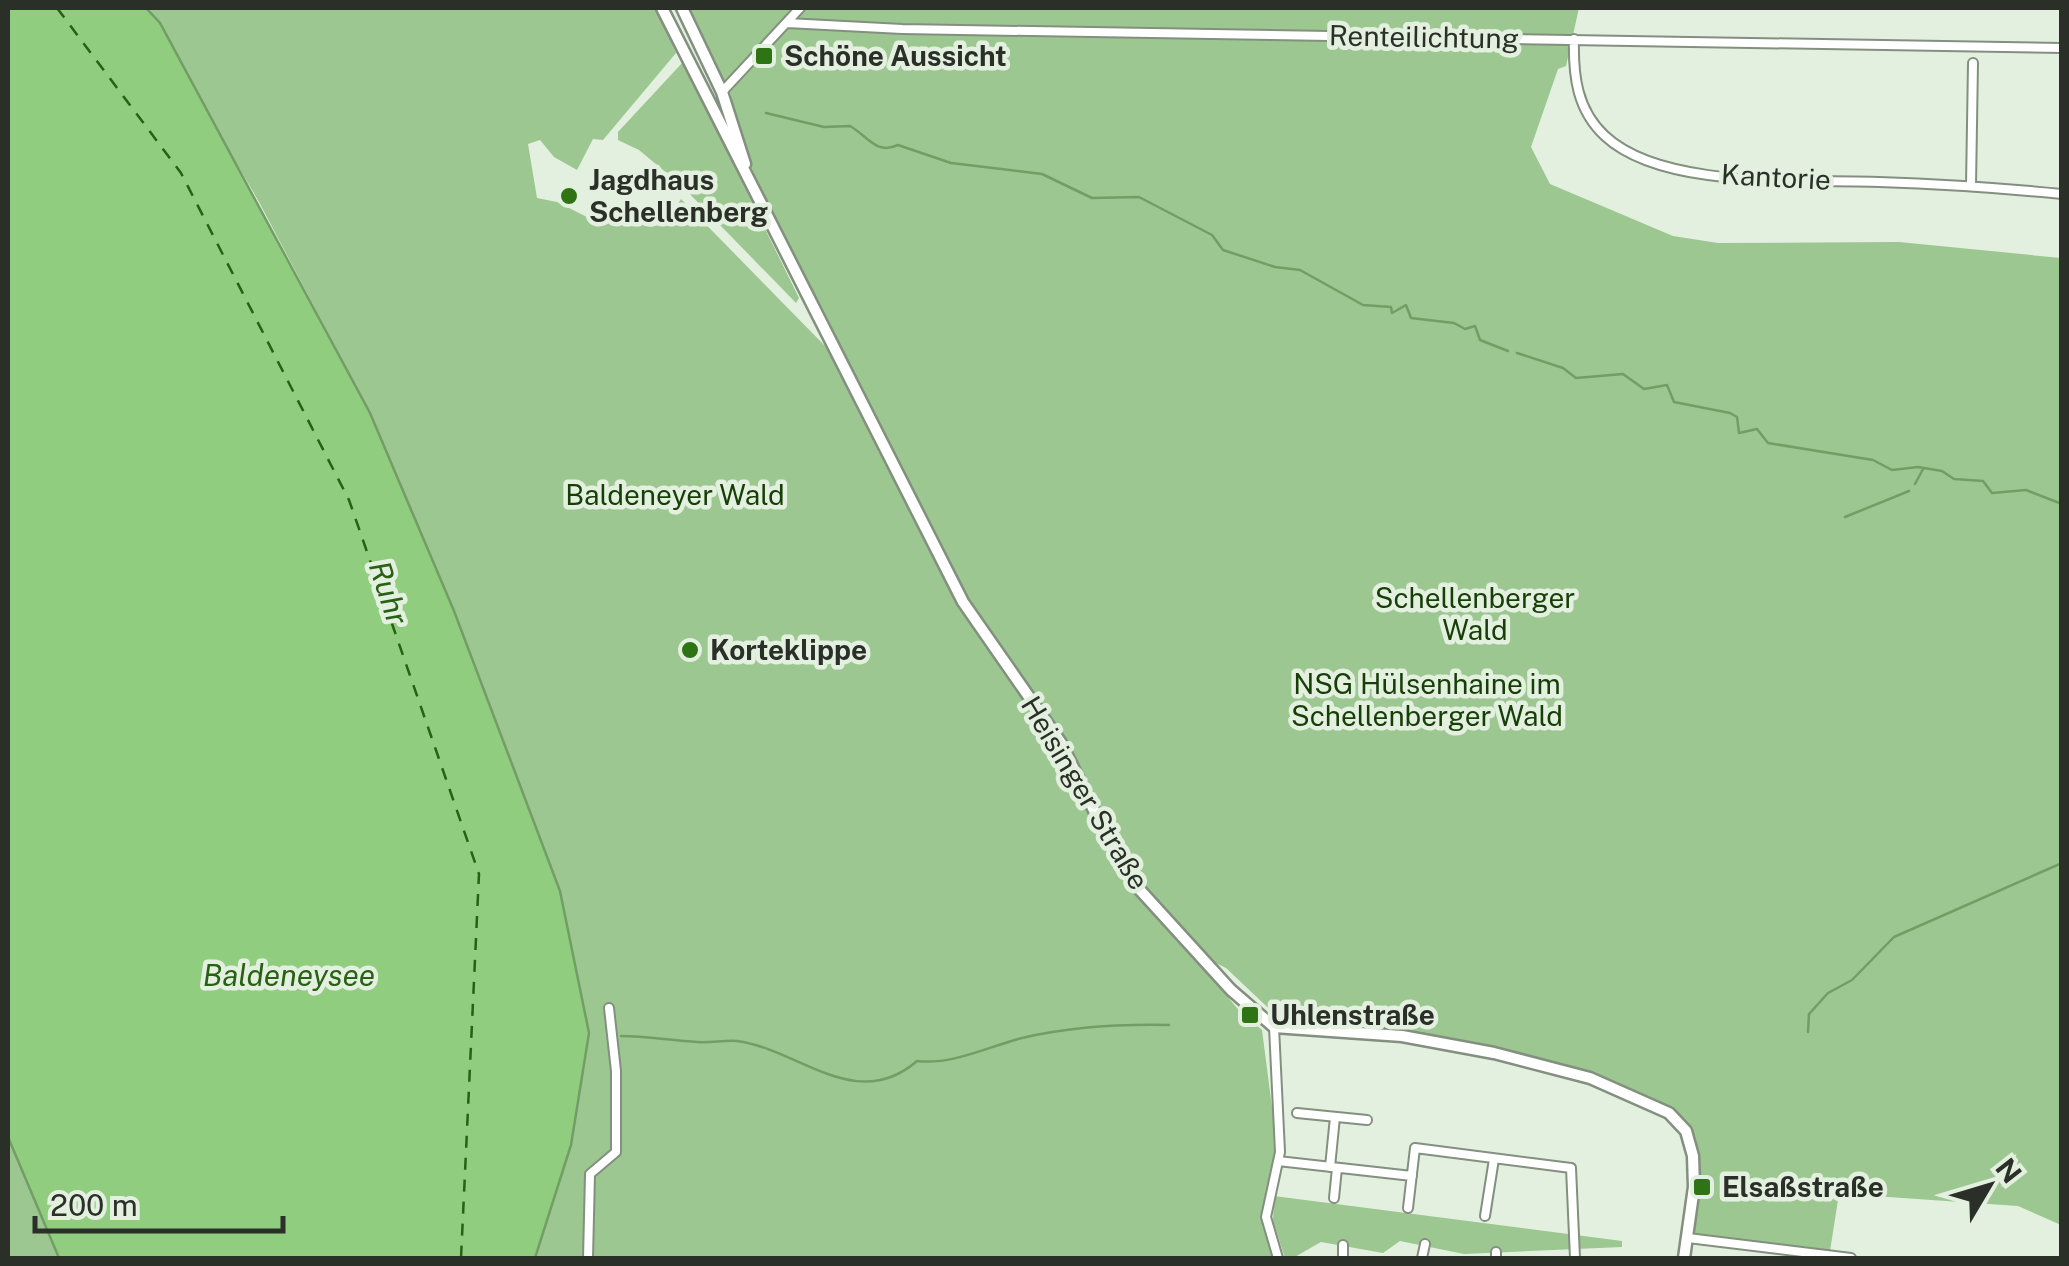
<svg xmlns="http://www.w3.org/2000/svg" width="2069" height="1266" font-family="'Public Sans',sans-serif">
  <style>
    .green { fill: #9cc790 }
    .water { fill: #91cd7f; stroke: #729e65; stroke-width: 2.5 }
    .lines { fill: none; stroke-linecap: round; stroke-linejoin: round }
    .stream { stroke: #729e65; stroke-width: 2.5 }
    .ferry { stroke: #296114; stroke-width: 2.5; stroke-dasharray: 12 10; stroke-linecap: butt }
    .street-casing { stroke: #838f7f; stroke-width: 12 }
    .secondary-casing { stroke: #838f7f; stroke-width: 15 }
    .street { stroke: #fff; stroke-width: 8 }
    .secondary { stroke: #fff; stroke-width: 10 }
    .poi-dot { fill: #2f7414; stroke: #e3f0df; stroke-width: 4 }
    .labels { text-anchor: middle; stroke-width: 9; stroke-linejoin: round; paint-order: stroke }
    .street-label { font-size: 28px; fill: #2a2f28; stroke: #e3f0df }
    .poi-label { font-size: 28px; font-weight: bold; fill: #2a2f28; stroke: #e3f0df; text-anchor: start }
    .park-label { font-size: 28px; fill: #163e07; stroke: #e3f0df }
    .water-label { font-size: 30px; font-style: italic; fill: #296114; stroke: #e3f0df }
  </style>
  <rect width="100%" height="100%" fill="#e3f0df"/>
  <path class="green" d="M146 8H658L676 53 603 140 593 139 577 170 554 157 540 140 528 144 537 198 557 202 587 217 620 215 651 227 666 223 681 199 828 349 964 615 1059 749 1116 864 1237 1008 1262 1030 1277 1146 1263 1215 1275 1258H535L571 1145 589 1033 454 611 370 413 259 202Z
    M686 8H1579L1566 66 1558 69 1531 147 1550 184 1673 236 1718 243 1899 242 2061 258V1225L2018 1206 1845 1194 1838 1200 1830 1251 1689 1238V1134L1649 1102 1493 1048 1390 1028 1283 1022 1226 968 1209 960 1133 876 1066 743 964 595 758 186 732 113 731 94Z
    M683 62 799 298 796 303 681 185 639 150 618 140V132Z
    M8 1137 59 1258H8Z
    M1274 1196 1622 1241V1247L1464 1254 1400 1241 1383 1253 1321 1242 1293 1258H1285L1273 1221Z"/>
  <path class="water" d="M8 8H146L160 23 370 413 454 611 560 891 589 1033 571 1145 535 1258H59L8 1137Z"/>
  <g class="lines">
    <path class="stream" d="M766 113 824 127 850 126C869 137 876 155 898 145L951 163 1042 174 1092 198 1139 197 1212 235 1223 250 1275 267 1300 270 1363 305 1391 307 1392 313 1406 305 1411 318 1454 323 1465 329 1475 326 1480 340 1508 351
      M1517 353 1563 368 1576 378 1623 374 1644 389 1667 385 1674 402 1730 413 1737 417 1739 433 1757 429 1768 443 1873 460 1892 470 1918 467 1942 471 1954 479 1983 481 1992 493 2026 490 2062 504
      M1915 484 1923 469
      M1845 517 1909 491
      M1808 1032 1809 1014 1828 993 1852 980 1894 937 2062 863
      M621 1036C648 1036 672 1041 698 1042 711 1043 724 1040 737 1041 799 1049 856 1114 917 1061 953 1065 987 1047 1022 1038 1069 1027 1121 1024 1169 1025"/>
    <path class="ferry" d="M57 8 181 173 349 500 479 874 461 1258"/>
    <defs>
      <path id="street" d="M787 23 902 29 2062 48
        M1574 39C1573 76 1577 110 1605 136 1663 190 1804 179 1879 182 1940 184 2001 188 2062 194
        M722 92 800 8
        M1971 186 1973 63
        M1274 1027 1280 1152 1266 1217 1278 1258
        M1297 1113 1367 1120
        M1278 1161 1412 1176
        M1330 1167 1335 1117
        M1334 1198 1337 1168
        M1408 1208 1415 1148 1571 1168 1575 1258
        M1485 1216 1494 1159
        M1688 1238 1851 1258
        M1343 1245V1258
        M1496 1252V1258
        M588 1258 590 1174 616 1152V1071L609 1008
        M1422 1258 1425 1244"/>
      <path id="secondary" d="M662 8 963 602 1061 743 1110 843 1140 890 1231 990 1274 1027 1402 1036 1494 1053 1590 1078 1669 1113 1686 1131 1693 1156 1694 1187 1684 1258
        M682 8 722 92 745 164"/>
    </defs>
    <use href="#street" class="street-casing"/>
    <use href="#secondary" class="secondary-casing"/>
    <use href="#street" class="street"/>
    <use href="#secondary" class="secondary"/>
  </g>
  <g class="poi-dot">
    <rect x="754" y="46" width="20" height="20" rx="5"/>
    <circle cx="569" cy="196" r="10"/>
    <circle cx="690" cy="650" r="10"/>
    <rect x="1240" y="1005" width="20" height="20" rx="5"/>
    <rect x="1692" y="1177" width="20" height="20" rx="5"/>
  </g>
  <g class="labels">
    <g class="street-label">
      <text transform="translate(1424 37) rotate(1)" y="10">Renteilichtung</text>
      <text transform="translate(1776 177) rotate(3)" y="10">Kantorie</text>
      <text transform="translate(1085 793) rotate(59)" y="10">Heisinger Straße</text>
    </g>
    <g class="poi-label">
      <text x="784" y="66">Schöne Aussicht</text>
      <text x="589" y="190">Jagdhaus<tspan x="589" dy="32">Schellenberg</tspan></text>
      <text x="710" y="660">Korteklippe</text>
      <text x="1270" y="1025">Uhlenstraße</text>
      <text x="1722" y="1197">Elsaßstraße</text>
    </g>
    <g class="park-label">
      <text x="675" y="505">Baldeneyer Wald</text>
      <text x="1475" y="608">Schellenberger<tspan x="1475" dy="32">Wald</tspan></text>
      <text x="1427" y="694">NSG Hülsenhaine im<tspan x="1427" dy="32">Schellenberger Wald</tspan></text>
    </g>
    <g class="water-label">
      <text transform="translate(388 593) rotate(72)" y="10">Ruhr</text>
      <text x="289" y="986">Baldeneysee</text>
    </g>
  </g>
  <rect width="2069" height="1266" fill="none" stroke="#2a2f28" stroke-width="20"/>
  <g transform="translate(1989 1186) rotate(52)" stroke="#e3f0df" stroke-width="8" paint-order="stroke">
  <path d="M0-8L18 38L0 25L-18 38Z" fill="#2a2f28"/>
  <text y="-15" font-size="28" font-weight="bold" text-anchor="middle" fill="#2a2f28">N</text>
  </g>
  <path d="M35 1216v15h248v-15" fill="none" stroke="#2a2f28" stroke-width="5"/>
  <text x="50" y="1216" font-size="30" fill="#2a2f28" stroke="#e3f0df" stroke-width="8" paint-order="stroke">200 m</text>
</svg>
